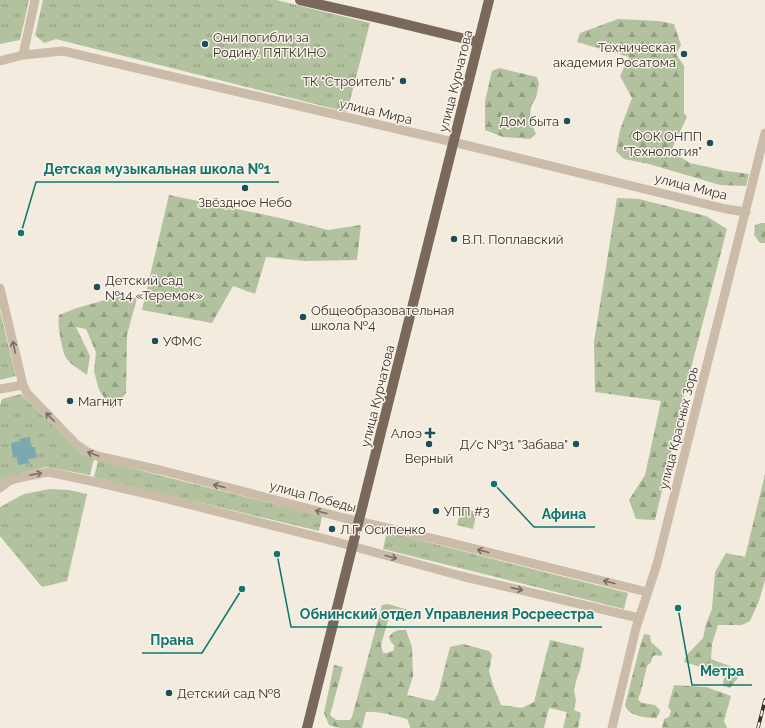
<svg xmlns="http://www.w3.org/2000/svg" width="765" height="728" font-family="Raleway,sans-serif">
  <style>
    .forest { fill: url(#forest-firs) }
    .park { fill: url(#park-tufts) }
    .water { fill: #7da8af }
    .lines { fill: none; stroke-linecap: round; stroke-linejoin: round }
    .minor { stroke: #cbbca9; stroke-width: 9 }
    .major { stroke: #7a685a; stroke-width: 10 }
    .rail-casing { stroke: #382f29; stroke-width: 3.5 }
    .rail { stroke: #faf4ea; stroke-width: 2; stroke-dasharray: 6; stroke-linecap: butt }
    .oneway { stroke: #7a6e63 }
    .poi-dot { fill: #1f5059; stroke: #faf4ea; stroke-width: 1.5 }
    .labels { text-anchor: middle; stroke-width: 3; stroke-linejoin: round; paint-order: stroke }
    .poi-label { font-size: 13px; fill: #382f29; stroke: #faf4ea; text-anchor: start }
    .street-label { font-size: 13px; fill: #382f29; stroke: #faf4ea }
    .leader { fill: none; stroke: #0f766e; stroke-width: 1.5 }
    .callout-dot { fill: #0f766e; stroke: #faf4ea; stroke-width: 1.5 }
    .callout-label { font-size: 14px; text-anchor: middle; font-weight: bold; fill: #0f766e; stroke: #faf4ea; stroke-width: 3; stroke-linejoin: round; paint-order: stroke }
  </style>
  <defs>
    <pattern id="forest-firs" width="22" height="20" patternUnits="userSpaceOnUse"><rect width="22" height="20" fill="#b2c19e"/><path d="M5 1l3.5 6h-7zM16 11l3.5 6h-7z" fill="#929d81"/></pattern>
    <pattern id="park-tufts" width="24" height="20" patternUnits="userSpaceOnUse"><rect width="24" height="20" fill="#b2c19e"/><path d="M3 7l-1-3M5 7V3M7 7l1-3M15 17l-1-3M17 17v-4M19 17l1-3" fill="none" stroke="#929d81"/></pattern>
  </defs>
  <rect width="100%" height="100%" fill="#f2ebde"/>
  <path class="forest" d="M618 19 659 21 674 24 681 45 676 54 684 66V113L687 117 671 151 690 163 726 171 749 174 746 186 720 185 649 164 624 159 616 151 620 130 632 98 620 76 629 57 577 42 580 33Z
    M499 68 537 77 539 84 536 98 531 106 530 119 536 134 530 139 503 137 485 130V101L492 71Z
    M169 195 280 218 328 230 361 225 357 260 305 261 266 257 255 294 233 286 212 323 142 310Z
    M617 198 639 199 706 216 727 229 689 376 655 520 636 519 629 500 645 475 661 401 595 392 594 342Z
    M761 223H765V243H760L754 235 755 225Z
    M119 296 137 298 127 335 126 393 112 409 99 390 94 371 96 352 86 329 76 327 90 356 87 375C83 372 69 363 67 359 62 353 57 323 59 315L77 308Z
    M765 474V580L759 601 750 621 742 625H718L712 644 711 659 735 668 738 678 730 688 723 686 724 677 719 671 701 667 684 662 686 656 703 638 706 624 712 609 715 572 726 553 745 557Z
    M388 604 422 614 421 620 390 613 387 624 381 645 383 653H388L394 650V645L391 642 389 637C394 630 397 630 406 630L412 647 413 676 407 695 434 701 438 694 450 647 463 644 489 651 492 655 489 671 493 685 501 705 522 708 534 702 550 640 584 648 580 670 576 681 574 690 576 700 574 710 581 713 578 728H563L567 712 549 708 544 728H410V726L407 719C393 716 380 711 366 712L362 728H340L329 725 324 713 334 665 343 667 330 715 336 720H350L352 717 382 605Z
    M644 634 650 635 651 642 662 652V655L660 656 656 655 653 656 651 662 647 666 641 691 639 696 638 700 642 703 655 705 660 710 659 714 656 718C646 718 628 716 625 705L639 650Z
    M674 685 706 687 731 696 724 721 727 728H662L664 719 669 717 671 711 668 707Z"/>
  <path class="park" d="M0 0H29L20 40 0 44Z
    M43 0H276L370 23 347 112 56 39 44 43 35 35Z
    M0 311 16 376 0 380Z
    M21 394 82 454 94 459 90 475 46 467 10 476 0 484V405L2 399Z
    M98 460 322 516 319 531 94 477Z
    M50 489 69 490 87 494 67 581 42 587 0 536V507L24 494Z
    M461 508 477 512 473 529 457 525Z
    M387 532 628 593 624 609 383 549Z"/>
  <path class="water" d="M30 437 31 447H35L37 458 28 459 29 463 18 465 17 457 13 458 11 443 20 441 19 439Z"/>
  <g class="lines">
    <path class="minor" d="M23 55 35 0
      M0 61 23 55 63 51 453 142 726 209 746 212
      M0 288 23 385 27 393 77 445 86 451 97 456 160 470 257 495 344 518 443 541 647 592
      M0 389 23 385
      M0 488 9 481 18 478 48 472 91 481 156 496 337 542 461 576 639 618
      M612 728 636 628 657 564 765 133"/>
    <path class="major" d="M300 0 379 18 478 42
      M307 728 489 0"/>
    <defs>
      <path id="rail" d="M758 728 765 700"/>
    </defs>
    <use href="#rail" class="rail-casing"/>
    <use href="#rail" class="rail"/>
  </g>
  <defs><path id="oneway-shaft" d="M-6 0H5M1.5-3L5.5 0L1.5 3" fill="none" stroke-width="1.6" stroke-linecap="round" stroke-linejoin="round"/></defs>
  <g class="oneway">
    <use href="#oneway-shaft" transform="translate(14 347) rotate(-103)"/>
    <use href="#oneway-shaft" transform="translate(50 417) rotate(-134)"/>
    <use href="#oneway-shaft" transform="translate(93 454) rotate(-160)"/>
    <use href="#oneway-shaft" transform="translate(36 474) rotate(-11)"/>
    <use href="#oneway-shaft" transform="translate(219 486) rotate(-166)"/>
    <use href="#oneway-shaft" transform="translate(321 512) rotate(-165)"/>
    <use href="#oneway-shaft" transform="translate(483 551) rotate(-166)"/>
    <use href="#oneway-shaft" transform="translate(391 557) rotate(15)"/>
    <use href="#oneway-shaft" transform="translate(609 582) rotate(-166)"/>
    <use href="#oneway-shaft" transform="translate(517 589) rotate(13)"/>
  </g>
  <g class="poi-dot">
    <circle cx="205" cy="44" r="4"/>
    <circle cx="684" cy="54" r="4"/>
    <circle cx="403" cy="81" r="4"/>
    <circle cx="567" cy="121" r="4"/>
    <circle cx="710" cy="143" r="4"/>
    <circle cx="245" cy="188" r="4"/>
    <circle cx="454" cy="239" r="4"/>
    <circle cx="97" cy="287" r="4"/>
    <circle cx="303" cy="317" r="4"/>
    <circle cx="155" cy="341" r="4"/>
    <circle cx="70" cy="401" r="4"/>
    <path d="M428 427h4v4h4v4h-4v4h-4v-4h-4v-4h4z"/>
    <circle cx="429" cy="444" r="4"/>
    <circle cx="576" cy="444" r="4"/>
    <circle cx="436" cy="511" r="4"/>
    <circle cx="332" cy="529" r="4"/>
    <circle cx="169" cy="693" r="4"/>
  </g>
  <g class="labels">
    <g class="poi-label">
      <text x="213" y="42">Они погибли за<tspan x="213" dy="15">Родину. ПЯТКИНО</tspan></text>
      <text x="676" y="52" text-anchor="end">Техническая<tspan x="676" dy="15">академия Росатома</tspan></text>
      <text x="395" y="86" text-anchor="end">ТК "Строитель"</text>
      <text x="559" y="126" text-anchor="end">Дом быта</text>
      <text x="702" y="141" text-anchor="end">ФОК ОНПП<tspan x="702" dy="15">"Технология"</tspan></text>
      <text x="245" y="207" text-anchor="middle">Звёздное Небо</text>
      <text x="462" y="244">В.П. Поплавский</text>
      <text x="105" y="285">Детский сад<tspan x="105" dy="15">№14 «Теремок»</tspan></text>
      <text x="311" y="315">Общеобразовательная<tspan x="311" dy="15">школа №4</tspan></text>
      <text x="163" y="346">УФМС</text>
      <text x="78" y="406">Магнит</text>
      <text x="422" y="438" text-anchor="end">Алоэ</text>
      <text x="568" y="449" text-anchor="end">Д/с №31 "Забава"</text>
      <text x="429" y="463" text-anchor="middle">Верный</text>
      <text x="444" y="516">УПП #3</text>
      <text x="340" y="534">Л.Г. Осипенко</text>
      <text x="177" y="698">Детский сад №8</text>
    </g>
    <g class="street-label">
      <text transform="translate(455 81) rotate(-76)" y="5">улица Курчатова</text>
      <text transform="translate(376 111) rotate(13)" y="5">улица Мира</text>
      <text transform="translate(691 186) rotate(14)" y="5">улица Мира</text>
      <text transform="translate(377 396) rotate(-76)" y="5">улица Курчатова</text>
      <text transform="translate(678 428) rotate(-76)" y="5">улица Красных Зорь</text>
      <text transform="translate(313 496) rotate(15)" y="5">улица Победы</text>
    </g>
  </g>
  <path class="leader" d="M21 233L36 182H279M494 484L534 527H595M277 554L291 627H602M242 589L202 653H142M678 608L692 685H752"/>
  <g class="callout-dot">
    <circle cx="21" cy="233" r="4"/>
    <circle cx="494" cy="484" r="4"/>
    <circle cx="277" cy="554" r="4"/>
    <circle cx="242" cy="589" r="4"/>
    <circle cx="678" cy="608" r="4"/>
  </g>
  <g class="callout-label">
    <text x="157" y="174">Детская музыкальная школа №1</text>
    <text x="564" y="519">Афина</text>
    <text x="447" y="619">Обнинский отдел Управления Росреестра</text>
    <text x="172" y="645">Прана</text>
    <text x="722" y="676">Метра</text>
  </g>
</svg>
